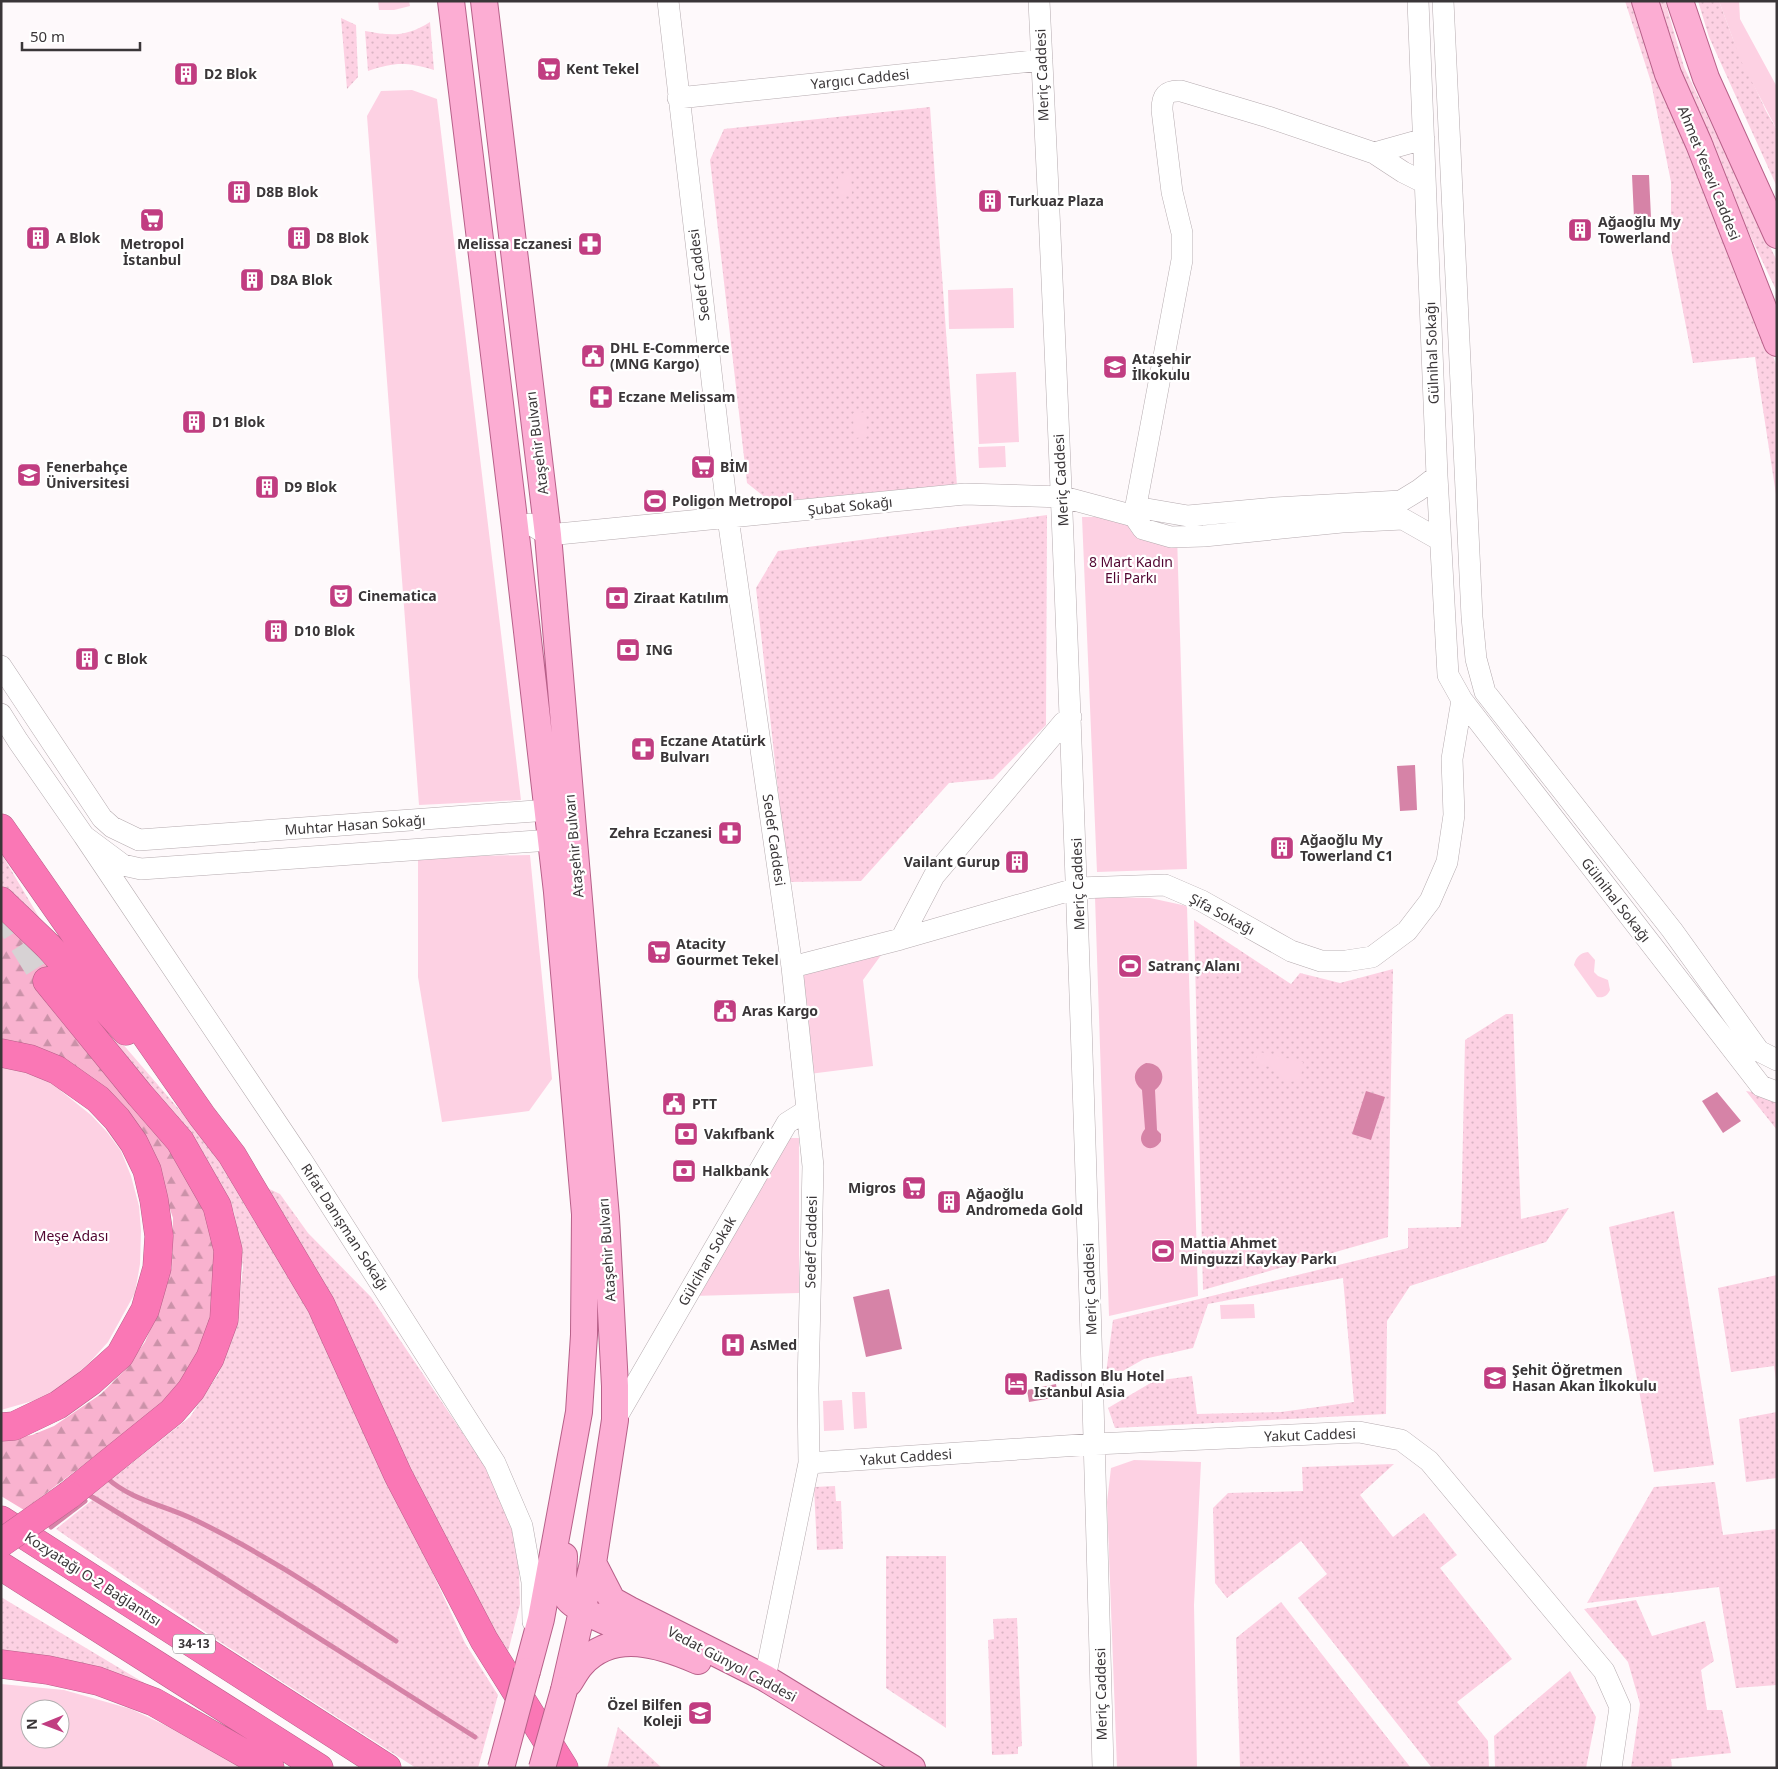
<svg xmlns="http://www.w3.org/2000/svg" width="1778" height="1769" font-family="'Noto Sans',sans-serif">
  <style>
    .grass { fill: url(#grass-dots) }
    .forest { fill: url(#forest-firs) }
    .green { fill: #fdd1e3; fill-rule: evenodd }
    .water { fill: #d683a7 }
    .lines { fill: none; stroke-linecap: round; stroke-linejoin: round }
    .stream { stroke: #d683a7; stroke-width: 5 }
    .highway-tunnel { stroke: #d7d2d4; stroke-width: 28; stroke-dasharray: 28 14; stroke-linecap: butt }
    .minor-casing { stroke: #b5abaf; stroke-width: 22 }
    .major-casing { stroke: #b76089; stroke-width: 28 }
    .highway-casing { stroke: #b76089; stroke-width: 29 }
    .minor { stroke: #fff; stroke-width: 21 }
    .major { stroke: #fcadd3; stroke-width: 26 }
    .highway { stroke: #fa77b5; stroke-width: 28 }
    .major-bridge-casing { stroke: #b76089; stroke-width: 28; stroke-linecap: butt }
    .highway-bridge-casing { stroke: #b76089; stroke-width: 29; stroke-linecap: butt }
    .major-bridge { stroke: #fcadd3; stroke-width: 26 }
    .highway-bridge { stroke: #fa77b5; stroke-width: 28 }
    .labels { text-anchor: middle; stroke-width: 4.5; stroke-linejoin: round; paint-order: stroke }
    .shield { fill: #fff; stroke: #757274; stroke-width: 1 }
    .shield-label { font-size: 12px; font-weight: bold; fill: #3a3638 }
    .poi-label { font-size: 14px; font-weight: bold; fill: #3a3638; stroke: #fff; text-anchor: start }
    .street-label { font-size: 14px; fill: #3a3638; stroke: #fff }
    .park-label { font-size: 14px; fill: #520531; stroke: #fff }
  </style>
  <defs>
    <pattern id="grass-dots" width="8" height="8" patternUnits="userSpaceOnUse" patternTransform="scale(1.25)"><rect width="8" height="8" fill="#fdd1e3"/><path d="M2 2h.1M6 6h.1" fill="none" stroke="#dab4c4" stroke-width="1.8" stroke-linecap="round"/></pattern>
    <pattern id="forest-firs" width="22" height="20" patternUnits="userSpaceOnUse" patternTransform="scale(1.25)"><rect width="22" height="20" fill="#f9b2cf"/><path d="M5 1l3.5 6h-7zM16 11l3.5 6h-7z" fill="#cb92a9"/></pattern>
  </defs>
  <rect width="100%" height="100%" fill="#fef9fb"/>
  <path class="grass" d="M1625 1H1635L1752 294 1777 367V501L1755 357 1693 363 1671 248V182L1651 82Z
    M1653 1H1665L1684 67 1777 261V292L1720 172Z
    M1698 1H1719L1733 39 1766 111 1777 130V187L1709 37Z
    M341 18 356 25 358 77 347 89Z
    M430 22 434 70C405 62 396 62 368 71L365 31C392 36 406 37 430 22Z
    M930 107 957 486 771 502 747 483 710 160 724 129Z
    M1047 515 1046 725 993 779 949 783 861 881 788 882 756 588 778 551Z
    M1 853 46 929 1 886Z
    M1194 920 1291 984 1300 973 1340 983 1393 969 1388 1237 1203 1290Z
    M59 970 220 1157 278 1255 334 1360 465 1643 498 1695 478 1768H416L211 1636 56 1529 96 1497 93 1494 190 1417 219 1373 237 1323 243 1267 234 1212 201 1150 93 1019Z
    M1506 1014H1513L1521 1219 1569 1208 1546 1242 1410 1286 1387 1321 1386 1414 1115 1428 1108 1408 1154 1381 1192 1376 1197 1414 1281 1412 1354 1402 1343 1278 1208 1304 1193 1348 1144 1359 1105 1381 1113 1320 1408 1248V1228L1461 1227 1465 1040Z
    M1746 1091 1777 1096V1130Z
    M261 1185 280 1194 308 1233 371 1297 495 1481 518 1544 520 1604 506 1660Z
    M1674 1211 1714 1465 1654 1472 1609 1227Z
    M1777 1275V1387L1774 1366 1731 1372 1718 1288Z
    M1777 1412V1478L1746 1482 1739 1419Z
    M1394 1464 1360 1495 1393 1537 1424 1513 1457 1555 1440 1568 1512 1659 1457 1702 1488 1741 1489 1768H1432L1298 1598 1327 1574 1301 1541 1227 1598 1215 1583 1213 1508 1228 1493 1303 1491 1302 1467Z
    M1715 1482 1723 1535 1777 1529V1685L1736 1688 1719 1587 1587 1603 1654 1487Z
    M835 1486 836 1501H841L843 1549 817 1550 814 1487Z
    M886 1556H946V1728L886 1688Z
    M1 1597 151 1687 38 1656 1 1650Z
    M1636 1600 1652 1636 1705 1621 1714 1661 1701 1670 1707 1710H1722L1731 1753 1671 1759 1672 1768H1631L1640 1704 1628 1662 1584 1609Z
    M1281 1602 1411 1768H1240L1236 1638Z
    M1017 1618 1022 1746 1018 1747V1754L992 1755 988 1640 994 1639 993 1619Z
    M1570 1671 1596 1717 1586 1768H1495L1494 1736Z
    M618 1727 662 1768H607Z"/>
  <path class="forest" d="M1 917 59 970 189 1173 205 1202 213 1238 216 1267 213 1315 199 1355 177 1388 157 1409 24 1510 1 1496V1440L32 1435 54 1426 101 1394 123 1372 145 1342 157 1314 166 1287 172 1267 173 1218 152 1155 1 1041Z"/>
  <path class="green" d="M378 1H409L410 6 394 10H379Z
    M1719 1H1739L1740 19 1777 87V130L1741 61Z
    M412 90 437 99 521 800 419 805 367 116 381 91Z
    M851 173 852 195 839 196 838 174Z
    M1013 288 1014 328 949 329 948 290Z
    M1016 372 1019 442 979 444 976 374Z
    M866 412 867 437 854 438 853 413Z
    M1005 446 1006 467 979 468 978 447Z
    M1082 517H1115L1177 535 1187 869 1097 872Z
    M530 855 552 1079 529 1111 442 1122 418 977V857Z
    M1095 897 1150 898 1187 906 1198 1296 1109 1316Z
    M887 947 863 980 873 1066 809 1074 801 1000 804 971Z
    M1588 952 1595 960 1594 972 1598 976 1608 980 1610 990C1607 996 1604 998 1597 997L1574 965C1576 957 1580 953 1588 952Z
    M1260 1052 1303 1062 1302 1071 1299 1079C1283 1087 1283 1076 1273 1067 1264 1066 1248 1065 1260 1052Z
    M1 1062 66 1085 61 1091 91 1115 107 1132 121 1151 131 1176 139 1206 141 1231 140 1264 135 1293 108 1342 90 1362 66 1384 43 1398 1 1410Z
    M789 1138H799V1293L693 1296Z
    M1254 1304 1255 1318 1221 1319 1220 1305Z
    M852 1392H865L867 1428 854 1429Z
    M842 1400 844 1430 824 1431 823 1401Z
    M1134 1460 1201 1462 1194 1605 1197 1768H1117L1107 1502 1111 1468Z
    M1 1684 64 1690 131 1709 192 1738 242 1768H1ZM30 1709H60V1739H30Z"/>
  <path class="water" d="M1632 175H1649L1651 218H1634Z
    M1415 765 1417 810 1400 811 1397 766Z
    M1146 1063C1163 1063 1168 1080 1155 1090L1157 1130 1161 1134V1141C1151 1157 1133 1143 1145 1129L1142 1090C1131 1081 1133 1069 1146 1063Z
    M1366 1091 1385 1097 1371 1140 1352 1134Z
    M1717 1092 1741 1121 1723 1133 1702 1101Z
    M889 1289 902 1349 866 1357 853 1297Z
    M1056 1384 1058 1397 1029 1402 1027 1390Z"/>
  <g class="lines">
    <path class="stream" d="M107 1478C131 1500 164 1505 193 1519 264 1553 330 1598 396 1641
      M89 1495 213 1571 475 1737
      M51 1527 85 1501"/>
    <path class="highway-tunnel" d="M1 908 47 981"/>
    <defs>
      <path id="minor" d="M668 1 728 518 792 967 813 1166 808 1388 809 1463 765 1678
        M1039 1C1068 590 1088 1179 1103 1768
        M1418 1 1437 476 1448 675 1462 700 1761 1086 1777 1092
        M1443 1 1472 617 1476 659 1485 692 1672 930 1759 1051 1777 1060
        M678 98 1042 60
        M1374 153 1424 139
        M1134 516 1182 260V233L1172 192 1162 110C1162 96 1166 90 1181 91L1268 117 1374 153 1403 172 1425 183
        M1134 516 1147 509 1188 516 1275 508 1401 501 1419 490 1437 476
        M515 527 530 524 548 535 965 494 1063 497 1134 516 1143 529 1171 537 1204 536 1342 522 1403 519 1440 540
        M1 666 102 818 112 827 139 840
        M1 714 18 741 84 836 123 865 141 869 565 839
        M84 836 301 1159 495 1463 522 1526 532 1582 533 1622
        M139 840 535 811 562 806
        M901 939 934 876 1063 723 1071 717
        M792 967 901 939 1078 888 1165 885 1202 901 1291 951 1321 961H1346L1372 957 1407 931 1430 901 1447 862 1454 815 1452 759 1462 700
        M615 1420 787 1123 806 1111
        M809 1463 1095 1444 1359 1432 1401 1440 1429 1461 1604 1671 1620 1707 1611 1768"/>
      <path id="major" d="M451 1 515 527 557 892 585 1214 584 1335 579 1412 541 1619 527 1671
        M484 1 548 535 606 1217 615 1386V1420L593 1563 564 1690
        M1645 1 1668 74 1699 144 1777 343
        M1680 1 1706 78 1777 235
        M564 1556C564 1569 560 1587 568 1599 577 1612 632 1632 648 1639
        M593 1563 612 1600 630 1610 765 1678 912 1768
        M569 1683C573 1677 577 1669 582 1664 614 1629 661 1645 698 1661"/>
      <path id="highway" d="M1 828 202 1116 232 1155 321 1305 398 1475 484 1640 564 1768
        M1 901 48 946 126 1031
        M47 981 140 1095 180 1141 217 1206 228 1250 224 1320 210 1358 191 1390 172 1412 69 1495
        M1 1053 30 1059 57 1070 98 1099 117 1119 134 1143 147 1170 154 1200 159 1236 157 1268 145 1310 120 1355 90 1382 58 1405 14 1426 1 1427
        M1 1520 387 1768
        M1 1566 319 1768
        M1 1664 48 1670 98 1681 154 1702 270 1768"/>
    </defs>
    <use href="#minor" class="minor-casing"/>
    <use href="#major" class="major-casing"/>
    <use href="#highway" class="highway-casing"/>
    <use href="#minor" class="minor"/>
    <use href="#major" class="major"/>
    <use href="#highway" class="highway"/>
    <defs>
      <path id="major-bridge" d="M501 1768 527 1671
        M542 1768 564 1690"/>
      <path id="highway-bridge" d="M1 1543 69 1495"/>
    </defs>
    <use href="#major-bridge" class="major-bridge-casing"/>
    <use href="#highway-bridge" class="highway-bridge-casing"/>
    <use href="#major-bridge" class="major-bridge"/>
    <use href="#highway-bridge" class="highway-bridge"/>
  </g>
  <defs>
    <symbol id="supermarket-square" viewBox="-11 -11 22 22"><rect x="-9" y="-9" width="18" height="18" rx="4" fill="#c13d81" stroke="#fff"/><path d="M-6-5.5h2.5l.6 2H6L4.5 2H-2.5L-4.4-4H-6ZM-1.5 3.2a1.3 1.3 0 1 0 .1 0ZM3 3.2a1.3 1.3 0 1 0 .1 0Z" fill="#fff"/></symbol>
    <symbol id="building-square" viewBox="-11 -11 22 22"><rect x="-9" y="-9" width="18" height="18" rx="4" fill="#c13d81" stroke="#fff"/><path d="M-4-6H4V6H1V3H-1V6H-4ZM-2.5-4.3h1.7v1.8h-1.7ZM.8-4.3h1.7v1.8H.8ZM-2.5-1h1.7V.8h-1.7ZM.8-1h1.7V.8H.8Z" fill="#fff"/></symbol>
    <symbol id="pharmacy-square" viewBox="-11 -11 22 22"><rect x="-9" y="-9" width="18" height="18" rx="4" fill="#c13d81" stroke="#fff"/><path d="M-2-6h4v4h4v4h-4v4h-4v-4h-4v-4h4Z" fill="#fff"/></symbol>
    <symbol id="civic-square" viewBox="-11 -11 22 22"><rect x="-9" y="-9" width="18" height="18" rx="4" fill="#c13d81" stroke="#fff"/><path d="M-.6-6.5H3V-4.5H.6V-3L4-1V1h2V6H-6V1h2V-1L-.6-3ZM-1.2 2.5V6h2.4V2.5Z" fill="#fff"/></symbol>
    <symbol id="school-square" viewBox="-11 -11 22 22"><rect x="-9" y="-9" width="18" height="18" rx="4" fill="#c13d81" stroke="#fff"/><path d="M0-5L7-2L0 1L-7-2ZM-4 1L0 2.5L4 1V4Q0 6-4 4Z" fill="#fff"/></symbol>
    <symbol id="university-square" viewBox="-11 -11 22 22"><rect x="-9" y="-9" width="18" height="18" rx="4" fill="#c13d81" stroke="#fff"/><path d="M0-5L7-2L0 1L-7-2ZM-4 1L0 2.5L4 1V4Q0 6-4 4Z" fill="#fff"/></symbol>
    <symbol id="stadium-square" viewBox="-11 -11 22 22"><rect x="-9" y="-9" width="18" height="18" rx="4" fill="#c13d81" stroke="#fff"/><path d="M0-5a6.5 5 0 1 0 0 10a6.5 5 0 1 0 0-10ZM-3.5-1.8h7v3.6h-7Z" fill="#fff"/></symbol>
    <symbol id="theatre-square" viewBox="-11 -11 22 22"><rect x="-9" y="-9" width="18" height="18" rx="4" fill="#c13d81" stroke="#fff"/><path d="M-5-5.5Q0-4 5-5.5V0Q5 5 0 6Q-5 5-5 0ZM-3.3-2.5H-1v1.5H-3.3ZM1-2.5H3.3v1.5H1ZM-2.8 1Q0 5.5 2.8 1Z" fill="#fff"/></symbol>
    <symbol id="bank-square" viewBox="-11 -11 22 22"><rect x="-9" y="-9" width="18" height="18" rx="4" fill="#c13d81" stroke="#fff"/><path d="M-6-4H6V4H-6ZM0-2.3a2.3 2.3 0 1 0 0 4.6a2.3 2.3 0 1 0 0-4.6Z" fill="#fff"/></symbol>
    <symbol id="hospital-square" viewBox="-11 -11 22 22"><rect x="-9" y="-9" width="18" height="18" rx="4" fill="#c13d81" stroke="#fff"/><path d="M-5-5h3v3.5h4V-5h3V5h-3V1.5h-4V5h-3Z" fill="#fff"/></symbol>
    <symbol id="hotel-square" viewBox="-11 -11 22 22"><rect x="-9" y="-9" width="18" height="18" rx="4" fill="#c13d81" stroke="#fff"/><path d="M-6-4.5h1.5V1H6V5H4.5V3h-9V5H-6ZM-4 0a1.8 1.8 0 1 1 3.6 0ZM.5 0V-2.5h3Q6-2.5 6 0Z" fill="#fff"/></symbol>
  </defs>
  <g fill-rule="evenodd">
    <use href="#supermarket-square" x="535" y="55" width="28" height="28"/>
    <use href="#building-square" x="172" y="60" width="28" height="28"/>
    <use href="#building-square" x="225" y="178" width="28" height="28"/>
    <use href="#building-square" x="976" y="187" width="28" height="28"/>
    <use href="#supermarket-square" x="138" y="206" width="28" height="28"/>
    <use href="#building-square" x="1566" y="216" width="28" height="28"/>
    <use href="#building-square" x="24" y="224" width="28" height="28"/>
    <use href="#building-square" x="285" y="224" width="28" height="28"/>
    <use href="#pharmacy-square" x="576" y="230" width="28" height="28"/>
    <use href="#building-square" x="238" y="266" width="28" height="28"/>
    <use href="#civic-square" x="579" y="342" width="28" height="28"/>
    <use href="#school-square" x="1101" y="353" width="28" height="28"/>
    <use href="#pharmacy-square" x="587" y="383" width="28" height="28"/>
    <use href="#building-square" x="180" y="408" width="28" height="28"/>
    <use href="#supermarket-square" x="689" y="453" width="28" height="28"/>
    <use href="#university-square" x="15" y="461" width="28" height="28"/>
    <use href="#building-square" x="253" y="473" width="28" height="28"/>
    <use href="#stadium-square" x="641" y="487" width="28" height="28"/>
    <use href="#theatre-square" x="327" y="582" width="28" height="28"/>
    <use href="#bank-square" x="603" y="584" width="28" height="28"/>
    <use href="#building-square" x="262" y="617" width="28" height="28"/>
    <use href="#bank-square" x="614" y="636" width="28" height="28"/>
    <use href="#building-square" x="73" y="645" width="28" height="28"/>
    <use href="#pharmacy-square" x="629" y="735" width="28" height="28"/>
    <use href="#pharmacy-square" x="716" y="819" width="28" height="28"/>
    <use href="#building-square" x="1268" y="834" width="28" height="28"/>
    <use href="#building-square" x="1003" y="848" width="28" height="28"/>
    <use href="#supermarket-square" x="645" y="938" width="28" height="28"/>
    <use href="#stadium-square" x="1116" y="952" width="28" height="28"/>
    <use href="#civic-square" x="711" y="997" width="28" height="28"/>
    <use href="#civic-square" x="660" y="1090" width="28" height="28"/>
    <use href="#bank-square" x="672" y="1120" width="28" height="28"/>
    <use href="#bank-square" x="670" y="1157" width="28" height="28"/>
    <use href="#supermarket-square" x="900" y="1174" width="28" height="28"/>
    <use href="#building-square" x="935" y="1188" width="28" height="28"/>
    <use href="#stadium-square" x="1149" y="1237" width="28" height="28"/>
    <use href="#hospital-square" x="719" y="1331" width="28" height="28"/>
    <use href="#school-square" x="1481" y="1364" width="28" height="28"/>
    <use href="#hotel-square" x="1002" y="1370" width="28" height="28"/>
    <use href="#school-square" x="686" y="1699" width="28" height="28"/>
  </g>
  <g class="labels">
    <rect class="shield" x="173" y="1634.5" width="42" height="19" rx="4"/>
    <g class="shield-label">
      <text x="194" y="1648">34-13</text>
    </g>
    <g class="poi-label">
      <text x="566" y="74">Kent Tekel</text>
      <text x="204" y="79">D2 Blok</text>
      <text x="256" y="197">D8B Blok</text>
      <text x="1008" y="206">Turkuaz Plaza</text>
      <text x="1598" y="227">Ağaoğlu My<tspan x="1598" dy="16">Towerland</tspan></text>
      <text x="56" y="243">A Blok</text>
      <text x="316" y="243">D8 Blok</text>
      <text x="152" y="249" text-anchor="middle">Metropol<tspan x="152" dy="16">İstanbul</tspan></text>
      <text x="572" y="249" text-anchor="end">Melissa Eczanesi</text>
      <text x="270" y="285">D8A Blok</text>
      <text x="610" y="353">DHL E-Commerce<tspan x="610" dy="16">(MNG Kargo)</tspan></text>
      <text x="1132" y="364">Ataşehir<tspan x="1132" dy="16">İlkokulu</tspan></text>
      <text x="618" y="402">Eczane Melissam</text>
      <text x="212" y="427">D1 Blok</text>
      <text x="46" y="472">Fenerbahçe<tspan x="46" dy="16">Üniversitesi</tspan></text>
      <text x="720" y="472">BİM</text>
      <text x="284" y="492">D9 Blok</text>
      <text x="672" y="506">Poligon Metropol</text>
      <text x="358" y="601">Cinematica</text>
      <text x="634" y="603">Ziraat Katılım</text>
      <text x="294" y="636">D10 Blok</text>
      <text x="646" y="655">ING</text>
      <text x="104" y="664">C Blok</text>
      <text x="660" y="746">Eczane Atatürk<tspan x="660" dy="16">Bulvarı</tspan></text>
      <text x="712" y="838" text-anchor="end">Zehra Eczanesi</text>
      <text x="1300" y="845">Ağaoğlu My<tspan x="1300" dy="16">Towerland C1</tspan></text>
      <text x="1000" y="867" text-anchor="end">Vailant Gurup</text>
      <text x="676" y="949">Atacity<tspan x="676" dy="16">Gourmet Tekel</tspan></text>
      <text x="1148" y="971">Satranç Alanı</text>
      <text x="742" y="1016">Aras Kargo</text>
      <text x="692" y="1109">PTT</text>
      <text x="704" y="1139">Vakıfbank</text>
      <text x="702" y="1176">Halkbank</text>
      <text x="896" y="1193" text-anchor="end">Migros</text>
      <text x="966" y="1199">Ağaoğlu<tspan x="966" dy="16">Andromeda Gold</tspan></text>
      <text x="1180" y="1248">Mattia Ahmet<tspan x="1180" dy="16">Minguzzi Kaykay Parkı</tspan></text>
      <text x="750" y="1350">AsMed</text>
      <text x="1512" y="1375">Şehit Öğretmen<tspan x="1512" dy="16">Hasan Akan İlkokulu</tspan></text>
      <text x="1034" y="1381">Radisson Blu Hotel<tspan x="1034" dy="16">Istanbul Asia</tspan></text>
      <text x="682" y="1710" text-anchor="end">Özel Bilfen<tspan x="682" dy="16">Koleji</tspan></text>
    </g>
    <g class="street-label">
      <text transform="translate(1042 75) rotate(-92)" y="5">Meriç Caddesi</text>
      <text transform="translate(860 79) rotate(-6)" y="5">Yargıcı Caddesi</text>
      <text transform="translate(1709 173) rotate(68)" y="5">Ahmet Yesevi Caddesi</text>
      <text transform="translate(699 275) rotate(-97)" y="5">Sedef Caddesi</text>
      <text transform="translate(1432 353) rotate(-92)" y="5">Gülnihal Sokağı</text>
      <text transform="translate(537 443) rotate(-97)" y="5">Ataşehir Bulvarı</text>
      <text transform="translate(1061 480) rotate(-93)" y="5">Meriç Caddesi</text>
      <text transform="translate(850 506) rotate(-6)" y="5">Şubat Sokağı</text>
      <text transform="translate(355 825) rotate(-4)" y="5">Muhtar Hasan Sokağı</text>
      <text transform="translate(774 840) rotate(82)" y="5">Sedef Caddesi</text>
      <text transform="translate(574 846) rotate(-95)" y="5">Ataşehir Bulvarı</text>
      <text transform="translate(1078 884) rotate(-92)" y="5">Meriç Caddesi</text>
      <text transform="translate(1616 900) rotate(52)" y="5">Gülnihal Sokağı</text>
      <text transform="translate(1222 914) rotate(28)" y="5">Şifa Sokağı</text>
      <text transform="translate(345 1227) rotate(57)" y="5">Rıfat Danışman Sokağı</text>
      <text transform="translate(811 1242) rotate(-89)" y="5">Sedef Caddesi</text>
      <text transform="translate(607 1250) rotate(-94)" y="5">Ataşehir Bulvarı</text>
      <text transform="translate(707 1261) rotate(-60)" y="5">Gülcihan Sokak</text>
      <text transform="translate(1090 1289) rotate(-92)" y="5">Meriç Caddesi</text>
      <text transform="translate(1310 1435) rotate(-2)" y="5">Yakut Caddesi</text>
      <text transform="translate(906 1457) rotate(-4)" y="5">Yakut Caddesi</text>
      <text transform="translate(93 1579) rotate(33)" y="5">Kozyatağı O-2 Bağlantısı</text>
      <text transform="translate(732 1664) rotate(28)" y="5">Vedat Günyol Caddesi</text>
      <text transform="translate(1101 1694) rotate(-91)" y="5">Meriç Caddesi</text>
    </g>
    <g class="park-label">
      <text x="1131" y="567">8 Mart Kadın<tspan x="1131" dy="16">Eli Parkı</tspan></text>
      <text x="71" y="1241">Meşe Adası</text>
    </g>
  </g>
  <rect width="1778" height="1769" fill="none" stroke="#3a3638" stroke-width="5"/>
  <g transform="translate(45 1724) rotate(269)"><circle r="24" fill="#ffffff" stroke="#b0afaf"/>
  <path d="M0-4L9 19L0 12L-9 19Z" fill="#c13d81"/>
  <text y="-8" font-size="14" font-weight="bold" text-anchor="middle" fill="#3a3638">N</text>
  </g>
  <path d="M22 42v8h118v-8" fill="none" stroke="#3a3638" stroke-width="2.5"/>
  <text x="30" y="42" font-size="15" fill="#3a3638" stroke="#ffffff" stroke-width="4" paint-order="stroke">50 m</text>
</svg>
